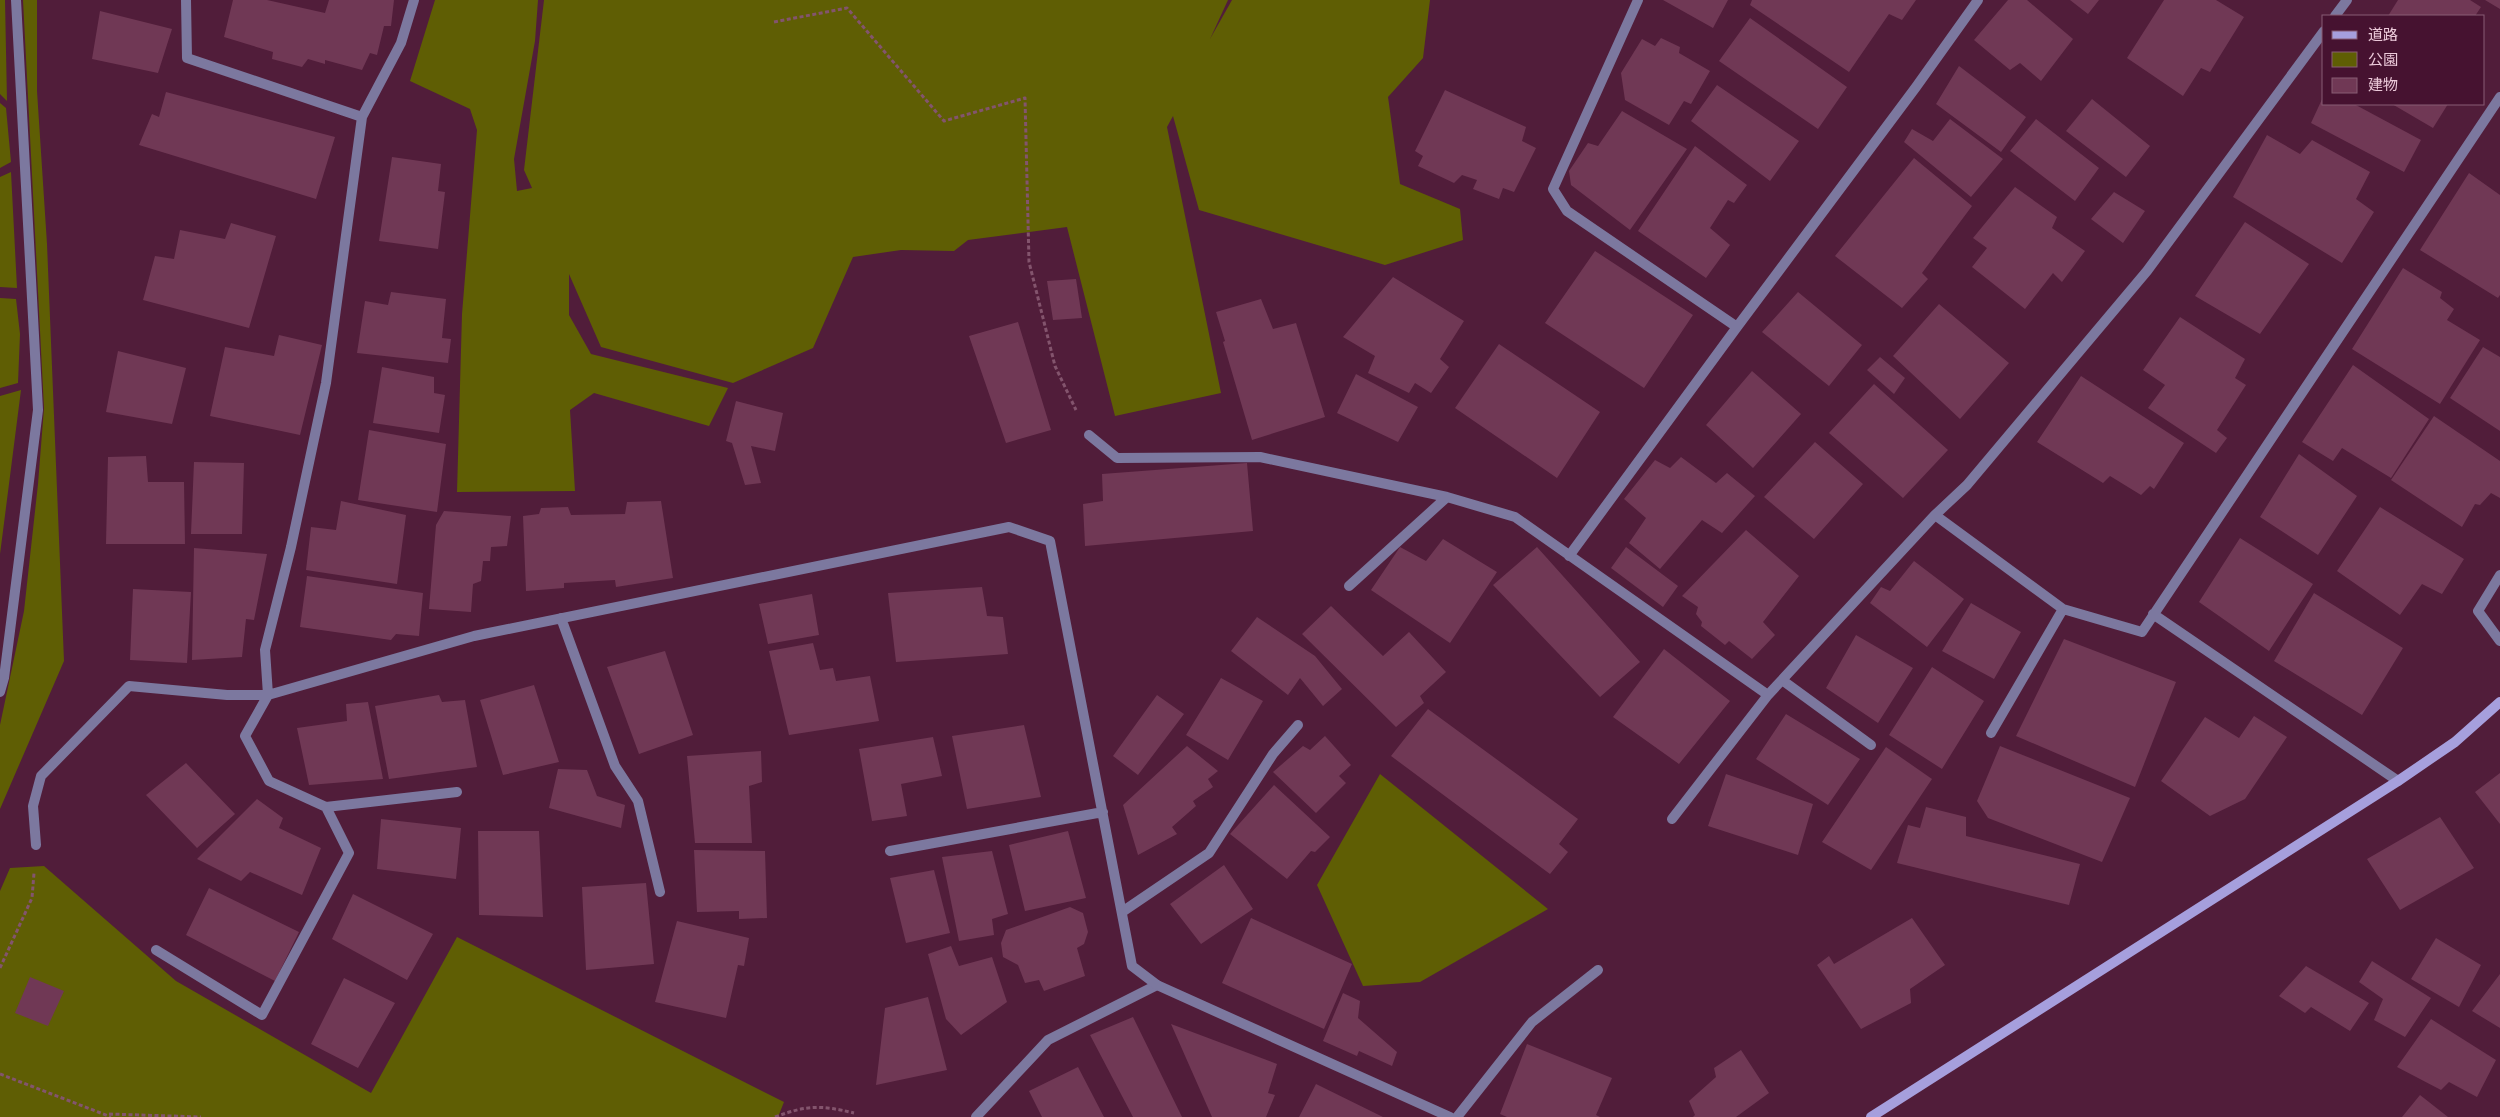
<svg xmlns="http://www.w3.org/2000/svg" width="2500" height="1117" font-family="'Open Sans','Noto Sans JP',sans-serif">
  <style>
    .green { fill: #5f5e04 }
    .building { fill: #703855 }
    .lines { fill: none; stroke-linecap: round; stroke-linejoin: round }
    .path { stroke: #83546d; stroke-width: 3; stroke-dasharray: 4 2.5; stroke-linecap: butt }
    .lane { stroke: #7c789f; stroke-width: 10 }
    .street { stroke: #7c789f; stroke-width: 10 }
    .secondary { stroke: #a69fdd; stroke-width: 10 }
  </style>
  <rect width="100%" height="100%" fill="#511d3a"/>
  <path class="green" d="M0 0H5L7 101 0 94Z
    M23 0H37V91L47 244 64 661 0 809V725L24 611 38 484 44 408Z
    M435 0H538L535 41 514 159 517 191 532 188 524 170 544 0H1228L1210 39 1232 0H1430L1423 58 1388 97 1400 184 1460 209 1463 240 1385 265 1199 210 1173 116 1167 127 1221 393 1115 416 1067 227 968 240 954 251 901 250 853 257 813 348 733 383 601 347 569 274V315L591 354 728 388 709 426 594 393 570 410 575 491 457 492 462 314 477 130 470 109 410 81Z
    M0 103 6 108 11 162 0 168Z
    M11 172 17 288 0 287V177Z
    M0 298 16 299 20 334 18 383 0 388Z
    M21 390 3 531 0 554V396Z
    M1380 774 1548 909 1420 982 1363 986 1317 885Z
    M44 866 176 981 371 1093 457 937 784 1102 778 1117H0V891L10 868Z"/>
  <path class="building" d="M233 0H267L325 13 329 0H394L391 26H384L377 55 370 53 362 70 325 60V64L308 59 302 67 272 59 273 52 224 37Z
    M1663 0H1728L1713 28Z
    M1752 0H1916L1902 20 1889 14 1849 72 1750 5Z
    M2008 0H2027L2073 39 2041 81 2020 63 2010 70 1974 40Z
    M2070 0H2099L2088 14Z
    M2164 0H2216L2244 17 2210 72 2201 68 2183 96 2127 58Z
    M2398 0H2470L2481 7 2475 16H2388Z
    M2485 0H2500V9Z
    M100 11 172 29 158 73 92 59Z
    M1750 18 1847 87 1818 129 1719 61Z
    M1661 38 1680 47 1679 53 1710 71 1691 104 1684 101 1669 125 1625 100 1621 73 1642 39 1655 46Z
    M1959 66 2026 117 2001 152 1936 104Z
    M1717 85 1799 141 1770 181 1691 121Z
    M1445 90 1526 127 1522 141 1536 148 1514 192 1503 188 1499 199 1473 189 1477 180 1462 175 1454 183 1418 166 1423 156 1415 151Z
    M166 92 335 137 316 199 139 145 152 114 159 117Z
    M2324 95V104H2354L2421 140 2404 172 2311 123Z
    M2092 99 2150 146 2126 177 2066 131Z
    M2392 104H2448L2433 128Z
    M1622 111 1687 149 1630 230 1571 185 1569 171 1588 143 1598 146Z
    M1950 119 2003 159 1971 197 1904 142 1912 129 1933 141Z
    M2036 119 2099 168 2075 201 2010 151Z
    M2267 135 2300 154 2312 140 2370 172 2356 199 2374 212 2342 263 2233 197Z
    M1695 146 1747 185 1734 203 1728 200 1710 228 1730 245 1706 278 1638 231Z
    M392 157 441 164 438 191 445 192 438 249 379 241Z
    M1914 158 1972 206 1922 273 1928 279 1902 308 1835 256Z
    M2469 173 2500 195V295L2498 298 2420 250Z
    M2015 187 2057 217 2052 228 2085 251 2062 282 2053 273 2025 309 1972 267 1987 248 1973 238Z
    M2114 192 2145 211 2123 243 2091 219Z
    M2245 222 2309 264 2260 334 2195 296Z
    M231 223 276 236 249 328 143 300 155 256 174 259 180 230 225 239Z
    M1595 251 1693 315 1644 388 1545 323Z
    M2403 268 2442 292 2440 298 2454 309 2447 320 2480 340 2440 404 2352 349Z
    M1393 277 1464 321 1440 359 1449 367 1431 393 1415 383 1409 393 1368 373 1375 356 1343 337Z
    M1076 279 1082 318 1053 320 1047 281Z
    M391 292 446 299 442 338 451 339 448 363 357 353 365 301 388 305Z
    M1798 292 1862 345 1829 386 1762 332Z
    M1261 299 1273 329 1296 323 1325 417 1252 440 1223 342 1225 341 1216 312Z
    M1939 304 2009 363 1960 419 1893 356Z
    M2180 317 2245 359 2235 378 2246 385 2217 430 2227 438 2216 453 2148 408 2165 385 2143 370Z
    M1018 322 1051 430 1006 443 969 336Z
    M279 335 322 345 300 435 210 416 225 347 274 356Z
    M1499 344 1600 412 1557 478 1455 408Z
    M2483 347 2500 357V431L2450 398Z
    M118 351 186 368 172 424 106 412Z
    M1880 357 1905 378 1894 394 1867 370Z
    M2353 365 2429 419 2391 478 2342 448 2333 461 2302 442Z
    M382 367 434 377V393L445 395 439 433 373 423Z
    M1752 371 1801 414 1753 468 1706 425Z
    M1356 374 1418 407 1398 442 1337 413Z
    M2081 376 2184 443 2154 489 2150 486 2141 495 2110 476 2103 483 2037 442Z
    M1874 384 1948 450 1903 498 1829 433Z
    M736 401 783 413 775 451 751 446 761 483 745 485 732 443 726 441Z
    M2434 416 2500 461V498L2491 493 2480 505 2475 504 2462 527 2391 480Z
    M369 430 446 444 437 512 358 500Z
    M1815 442 1863 484 1814 539 1764 497Z
    M2299 454 2357 496 2318 555 2260 517Z
    M146 456 148 482H184L185 544H106L108 457Z
    M1681 457 1716 483 1727 473 1755 496 1722 533 1702 520 1660 569 1629 543 1646 518 1624 499 1655 460 1670 468Z
    M194 462 244 463 242 534H191Z
    M1247 463 1253 531 1085 546 1083 504 1103 501 1102 474Z
    M341 501 406 515 397 584 306 570 311 527 336 530Z
    M661 501 673 578 616 587 615 580 564 583V588L526 591 523 516 539 514 541 508 568 507 571 515 625 514 627 502Z
    M2380 507 2464 559 2442 594 2422 584 2400 615 2337 571Z
    M444 511 511 516 507 546 491 547 490 561H483L481 581 473 584 471 612 429 609 436 525Z
    M1746 530 1799 576 1763 622 1775 635 1752 659 1729 641 1725 645 1701 626 1702 622 1696 614 1698 607 1682 596Z
    M2240 538 2313 584 2269 651 2199 602Z
    M1443 539 1497 572 1450 643 1371 590 1400 547 1426 561Z
    M1537 547 1640 662 1600 697 1493 585Z
    M1626 547 1678 586 1663 607 1611 568Z
    M194 548 267 554 254 620 246 619 242 657 192 660Z
    M1914 561 1964 599 1927 647 1870 603 1881 587 1890 591Z
    M307 576 423 593 419 636 396 634 391 640 300 627Z
    M982 587 987 616 1003 617 1008 654 896 662 888 593Z
    M133 589 191 592 187 663 130 660Z
    M2314 593 2403 648 2362 715 2274 661Z
    M812 594 819 635 768 644 759 604Z
    M1971 603 2021 632 1994 679 1942 651Z
    M1331 606 1383 656 1409 632 1446 672 1420 696 1424 703 1396 727 1302 634Z
    M1257 617 1315 656 1342 689 1323 706 1300 678 1288 695 1231 651Z
    M1856 635 1913 668 1878 723 1826 688Z
    M2064 639 2176 682 2135 787 2016 736Z
    M813 643 820 670 833 668 836 681 870 676 879 721 789 735 769 651Z
    M1664 649 1730 701 1679 764 1613 717Z
    M665 651 693 735 639 754 607 667Z
    M1932 667 1984 701 1942 769 1889 735Z
    M1221 678 1263 701 1228 760 1186 735Z
    M534 685 559 762 503 775 480 700Z
    M439 695 442 702 465 700 477 767 389 779 375 706Z
    M1157 695 1184 714 1138 775 1113 756Z
    M368 702 383 779 309 785 297 728 347 721 346 704Z
    M1428 709 1578 819 1559 844 1568 852 1550 874 1391 756Z
    M1786 714 1860 759 1828 805 1756 759Z
    M2254 716 2287 737 2245 799 2210 816 2161 781 2205 717 2239 738Z
    M1024 725 1041 797 967 809 952 736Z
    M1325 736 1351 765 1339 776 1346 783 1316 813 1273 772 1303 746 1310 750Z
    M933 737 942 776 901 784 907 816 872 821 859 749Z
    M1187 746 1218 771 1208 779 1213 787 1193 801 1196 806 1172 827 1177 834 1138 855 1123 805Z
    M2000 746 2130 798 2102 862 1988 818 1977 801Z
    M1886 747 1932 779 1871 870 1822 842Z
    M761 751 762 782 749 786 752 843H695L687 756Z
    M186 763 235 814 197 848 146 795Z
    M558 769 587 770 597 796 625 805 621 828 549 808Z
    M2500 773V824L2475 792Z
    M1726 774 1813 804 1798 855 1708 826Z
    M1274 785 1330 837 1315 852 1311 851 1287 879 1230 834Z
    M257 799 283 818 279 828 321 848 302 895 250 872 241 881 197 859Z
    M1926 807 1966 817V836L2080 864 2069 905 1897 863 1908 825 1920 828Z
    M2440 817 2474 868 2400 910 2367 859Z
    M381 819 461 828 456 879 377 869Z
    M478 831H539L543 917 479 915Z
    M1068 831 1086 898 1025 911 1009 845Z
    M694 850 765 851 767 918 739 919V911L697 912Z
    M992 851 1008 914 992 919 994 935 959 941 942 857Z
    M1224 865 1253 909 1201 944 1170 904Z
    M934 870 950 933 906 943 890 878Z
    M646 883 654 964 586 970 582 887Z
    M209 888 299 932 275 981 186 935Z
    M353 894 433 934 407 980 332 939Z
    M1070 907 1083 913 1088 932 1084 944 1077 948 1085 976 1044 991 1039 980 1025 983 1018 965 1003 957 1001 943 1006 930Z
    M1251 918 1352 964 1324 1029 1222 983Z
    M1912 918 1945 965 1910 989 1911 1003 1861 1029 1817 965 1829 956 1834 964Z
    M677 921 749 938 744 966 738 965 726 1018 655 1002Z
    M2436 938 2481 965 2459 1007 2411 979Z
    M951 946 959 966 992 957 1007 1002 961 1035 946 1019 928 954Z
    M2372 961 2431 998 2405 1037 2374 1020 2383 999 2359 982Z
    M2306 966 2369 1003 2350 1031 2311 1007 2305 1013 2279 996Z
    M2500 974V1028L2472 1011Z
    M30 977 64 991 48 1026 15 1013Z
    M344 978 395 1003 358 1068 311 1044Z
    M1343 993 1360 1001 1358 1018 1397 1052 1392 1066 1359 1051 1357 1056 1323 1041Z
    M928 997 947 1070 876 1085 885 1008Z
    M1133 1017 1182 1117H1133L1090 1035Z
    M2431 1019 2496 1060 2477 1097 2449 1082 2441 1090 2397 1067Z
    M1171 1024 1277 1064 1268 1093 1275 1095 1266 1117H1212Z
    M1527 1044 1612 1078 1596 1115 1600 1117H1507L1500 1114Z
    M1741 1050 1769 1093 1736 1117H1693L1695 1115 1689 1101 1716 1077 1714 1068Z
    M1078 1067 1104 1117H1042L1029 1091Z
    M1316 1084 1383 1117H1299Z
    M2420 1095 2448 1117H2402Z"/>
  <g class="lines">
    <path class="path" d="M774 22 847 8 944 121 1025 98 1029 262 1055 366 1076 410
      M0 968 32 898 34 873
      M0 1074 111 1117
      M109 1114 201 1117
      M775 1117C807 1105 821 1105 854 1113"/>
    <path class="lane" d="M0 692 4 678 38 410 16 0
      M976 1117 1048 1040 1157 985"/>
    <path class="street" d="M186 0 187 58 362 117
      M414 0 401 43 362 117 326 383 291 547 265 650 268 695 474 636 1009 527 1050 541 1132 966 1157 985 1450 1117
      M1638 0 1553 189 1567 211 1737 327
      M2335 16 2347 0
      M1089 435 1117 458 1260 457 1447 497 1515 517 1768 695 1935 515 1967 485 2147 271 2324 31
      M1935 515 2063 609 2142 632 2500 97
      M1569 556 1737 327 1916 87 1978 0
      M2500 575 2478 611 2500 641
      M1349 586 1447 497
      M2153 614 2398 781
      M561 618 615 766 638 801 660 892
      M1782 680 1871 745
      M1991 733 2063 609
      M1672 819 1768 695
      M36 845 33 806 41 776 129 686 227 695H268L245 736 269 781 326 807 457 792
      M890 851 1103 812
      M1122 912 1209 853 1273 754 1298 725
      M156 950 262 1015 349 853 326 807
      M1457 1117 1532 1022 1598 970"/>
    <path class="secondary" d="M1871 1117 2398 781 2455 742 2500 702"/>
  </g>
  <rect x="2322" y="15" width="162" height="90" fill="#461230" stroke="#885c74"/>
  <rect x="2332" y="31" width="25" height="8" fill="#a69fdd" stroke="#885c74"/>
  <text x="2368" y="40" font-size="15" fill="#eccada">道路</text>
  <rect x="2332" y="52" width="25" height="15" fill="#5f5e04" stroke="#885c74"/>
  <text x="2368" y="65" font-size="15" fill="#eccada">公園</text>
  <rect x="2332" y="78" width="25" height="15" fill="#703855" stroke="#885c74"/>
  <text x="2368" y="90" font-size="15" fill="#eccada">建物</text>
</svg>
